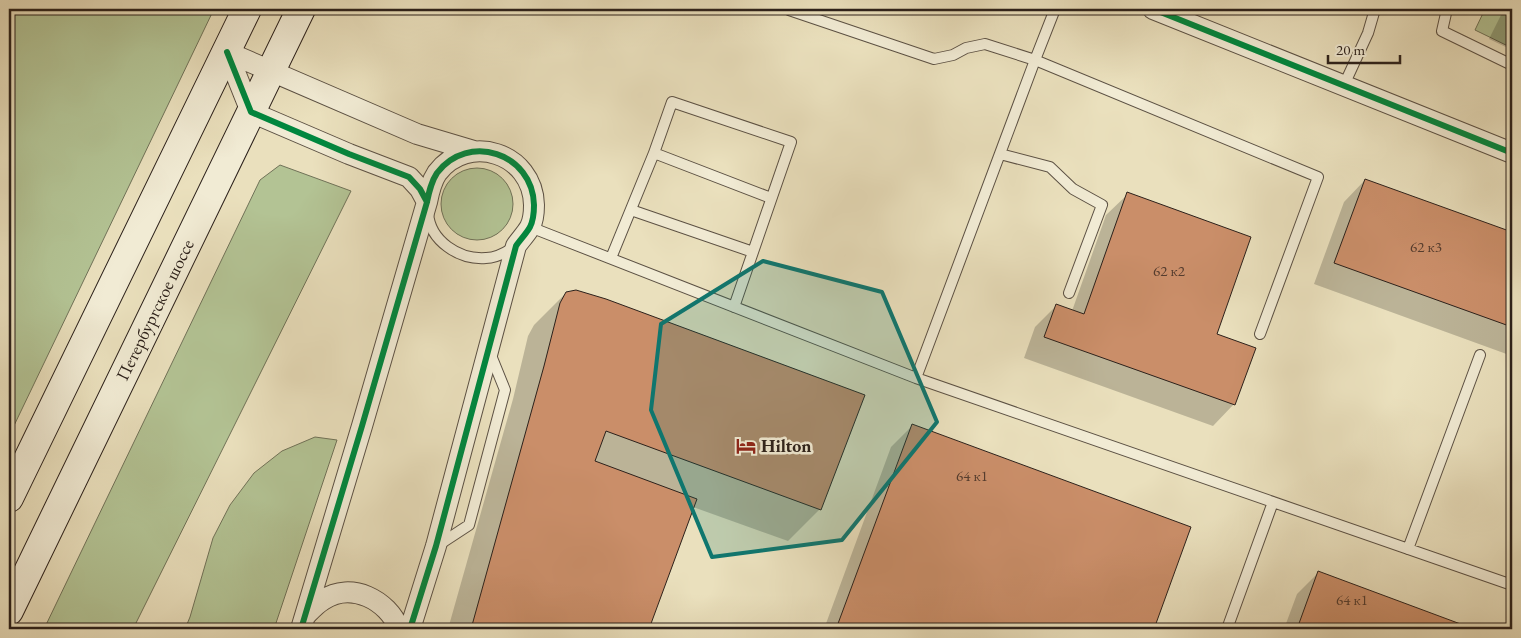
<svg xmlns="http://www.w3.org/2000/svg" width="1521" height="638" font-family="'EB Garamond',serif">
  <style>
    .green { fill: #b3c394; stroke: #707258 }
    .shadow { fill: #0003 }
    .building { fill: #ca8e69; stroke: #2c211b }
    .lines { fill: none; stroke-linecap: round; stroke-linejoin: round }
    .service-casing { stroke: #5c5144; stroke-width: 12 }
    .minor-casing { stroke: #5c5144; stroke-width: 22 }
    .secondary-casing { stroke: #2c211b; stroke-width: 30 }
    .service { stroke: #f1ebd4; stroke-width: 10 }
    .minor { stroke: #f1ebd4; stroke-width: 20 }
    .secondary { stroke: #f1ebd4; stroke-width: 28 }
    .cycleway-casing { stroke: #f1ebd4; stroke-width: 9 }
    .cycleway { stroke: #00873e; stroke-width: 6 }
    .marked { fill: #0f766e; fill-opacity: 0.2; stroke: #0f766e; stroke-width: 4; stroke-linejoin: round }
    .labels { text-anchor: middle; stroke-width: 5; stroke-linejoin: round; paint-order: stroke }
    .number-label { font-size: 15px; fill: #543c2e }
    .street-label { font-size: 18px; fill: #2c211b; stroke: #f1ebd4 }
    .poi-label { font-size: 18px; font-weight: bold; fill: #2c211b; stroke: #f1ebd4; text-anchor: start }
  </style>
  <rect width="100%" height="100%" fill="#eae0bd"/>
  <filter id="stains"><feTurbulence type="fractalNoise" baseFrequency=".004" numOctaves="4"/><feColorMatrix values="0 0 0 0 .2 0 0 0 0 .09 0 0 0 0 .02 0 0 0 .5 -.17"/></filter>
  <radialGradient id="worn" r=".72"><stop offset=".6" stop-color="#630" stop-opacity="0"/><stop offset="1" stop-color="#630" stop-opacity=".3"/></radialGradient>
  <path class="green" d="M9 9H214L9 436Z
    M1485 9H1512V48L1475 30Z
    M280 165 351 191 133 629H44L260 180Z
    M441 204a36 36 0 1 1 72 0a36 36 0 1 1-72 0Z
    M315 437 337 440 274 629H185L190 617 213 538 230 505 254 473 282 451Z"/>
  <path class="shadow" d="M1504 9H1512V50L1489 39Z
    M1365 180 1512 233V356L1314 284 1344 202Z
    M1128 194 1215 335 1234 404 1213 426 1024 358 1035 327 1056 306 1072 311 1106 215Z
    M566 293 820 509 788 541 693 507 648 629H448L513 399 528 336 534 325Z
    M912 426 1190 528 1153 629H824L891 447Z
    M1318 573 1470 629H1284L1297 594Z"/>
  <path class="building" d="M1365 179 1512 232V327L1334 263Z
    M1127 192 1251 237 1217 334 1256 348 1235 405 1044 337 1056 304 1084 314Z
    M576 290 606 299 865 395 821 510 606 431 595 461 697 499 649 629H471L544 366 560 303 566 292Z
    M912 424 1191 527 1154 629H836Z
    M1318 571 1474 629H1297Z"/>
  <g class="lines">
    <defs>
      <path id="service" d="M1447 9 1442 31 1512 65
        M789 10 934 59 953 55 966 48 985 44 1035 60 1318 177 1260 334
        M1344 85 1368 33 1375 9
        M654 153 771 198
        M1000 154 1050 167 1073 189 1102 205 1069 293
        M631 210 753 252
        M428 213C430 241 459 260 486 258 496 258 505 253 514 247
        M530 227 916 378 1512 585
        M611 258 654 153 672 102 791 142 734 307
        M916 378 1035 60 1055 9
        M437 546 469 525 505 390 490 353
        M1408 549 1480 355
        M1227 629 1273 502"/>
      <path id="minor" d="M1153 9 1512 153
        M227 52 251 112 349 154 409 177 420 189 427 202
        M227 52 417 134 474 151
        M305 616C310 611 316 604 323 600 351 581 388 600 399 629
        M301 629 362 426 427 202C429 192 431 182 437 173 468 132 533 153 534 205 534 212 533 221 530 227 526 234 520 240 516 246L436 546 410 629"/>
      <path id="secondary" d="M9 498 247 9
        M9 611 301 9"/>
    </defs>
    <use href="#service" class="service-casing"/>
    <use href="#minor" class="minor-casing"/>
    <use href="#secondary" class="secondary-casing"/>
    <use href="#service" class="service"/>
    <use href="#minor" class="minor"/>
    <use href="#secondary" class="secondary"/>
    <defs>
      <path id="cycleway" d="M1153 9 1512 153
        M227 52 251 112 349 154 409 177 420 189 427 202
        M301 629 362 426 427 202C429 192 431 182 437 173 468 132 533 153 534 205 534 212 533 221 530 227 526 234 520 240 516 246L436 546 410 629"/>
    </defs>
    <use href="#cycleway" class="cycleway-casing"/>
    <use href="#cycleway" class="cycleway"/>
  </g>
  <path class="marked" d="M763 261 882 292 937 422 842 540 712 557 651 410 661 324Z"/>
  <defs>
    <symbol id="hotel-bare" viewBox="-9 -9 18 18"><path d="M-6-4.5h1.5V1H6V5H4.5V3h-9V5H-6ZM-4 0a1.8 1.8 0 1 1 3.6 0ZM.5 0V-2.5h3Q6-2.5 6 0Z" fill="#8f2418" stroke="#f1ebd4" stroke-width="2.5" paint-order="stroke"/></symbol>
  </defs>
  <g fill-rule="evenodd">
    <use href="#hotel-bare" x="732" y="432" width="28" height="28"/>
  </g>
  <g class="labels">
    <g class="number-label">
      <text x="1426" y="252">62 к3</text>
      <text x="1169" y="276">62 к2</text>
      <text x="972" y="481">64 к1</text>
      <text x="1352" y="605">64 к1</text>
    </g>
    <g class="street-label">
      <text transform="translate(155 310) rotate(-64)" y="6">Петербургское шоссе</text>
    </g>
    <g class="poi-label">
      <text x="761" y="452">Hilton</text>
    </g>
  </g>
  <rect width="1521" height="638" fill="none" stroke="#eae0bd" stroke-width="30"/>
  <rect x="10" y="10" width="1501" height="618" fill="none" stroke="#2c211b" stroke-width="2.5"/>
  <rect x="15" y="15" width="1491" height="608" fill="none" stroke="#2c211b"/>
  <path d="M1328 55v8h72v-8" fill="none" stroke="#2c211b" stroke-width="2.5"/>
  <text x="1336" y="55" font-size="15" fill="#2c211b" stroke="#f1ebd4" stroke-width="4" paint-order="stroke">20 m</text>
  <rect width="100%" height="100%" filter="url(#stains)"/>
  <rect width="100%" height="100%" fill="url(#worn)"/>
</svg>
